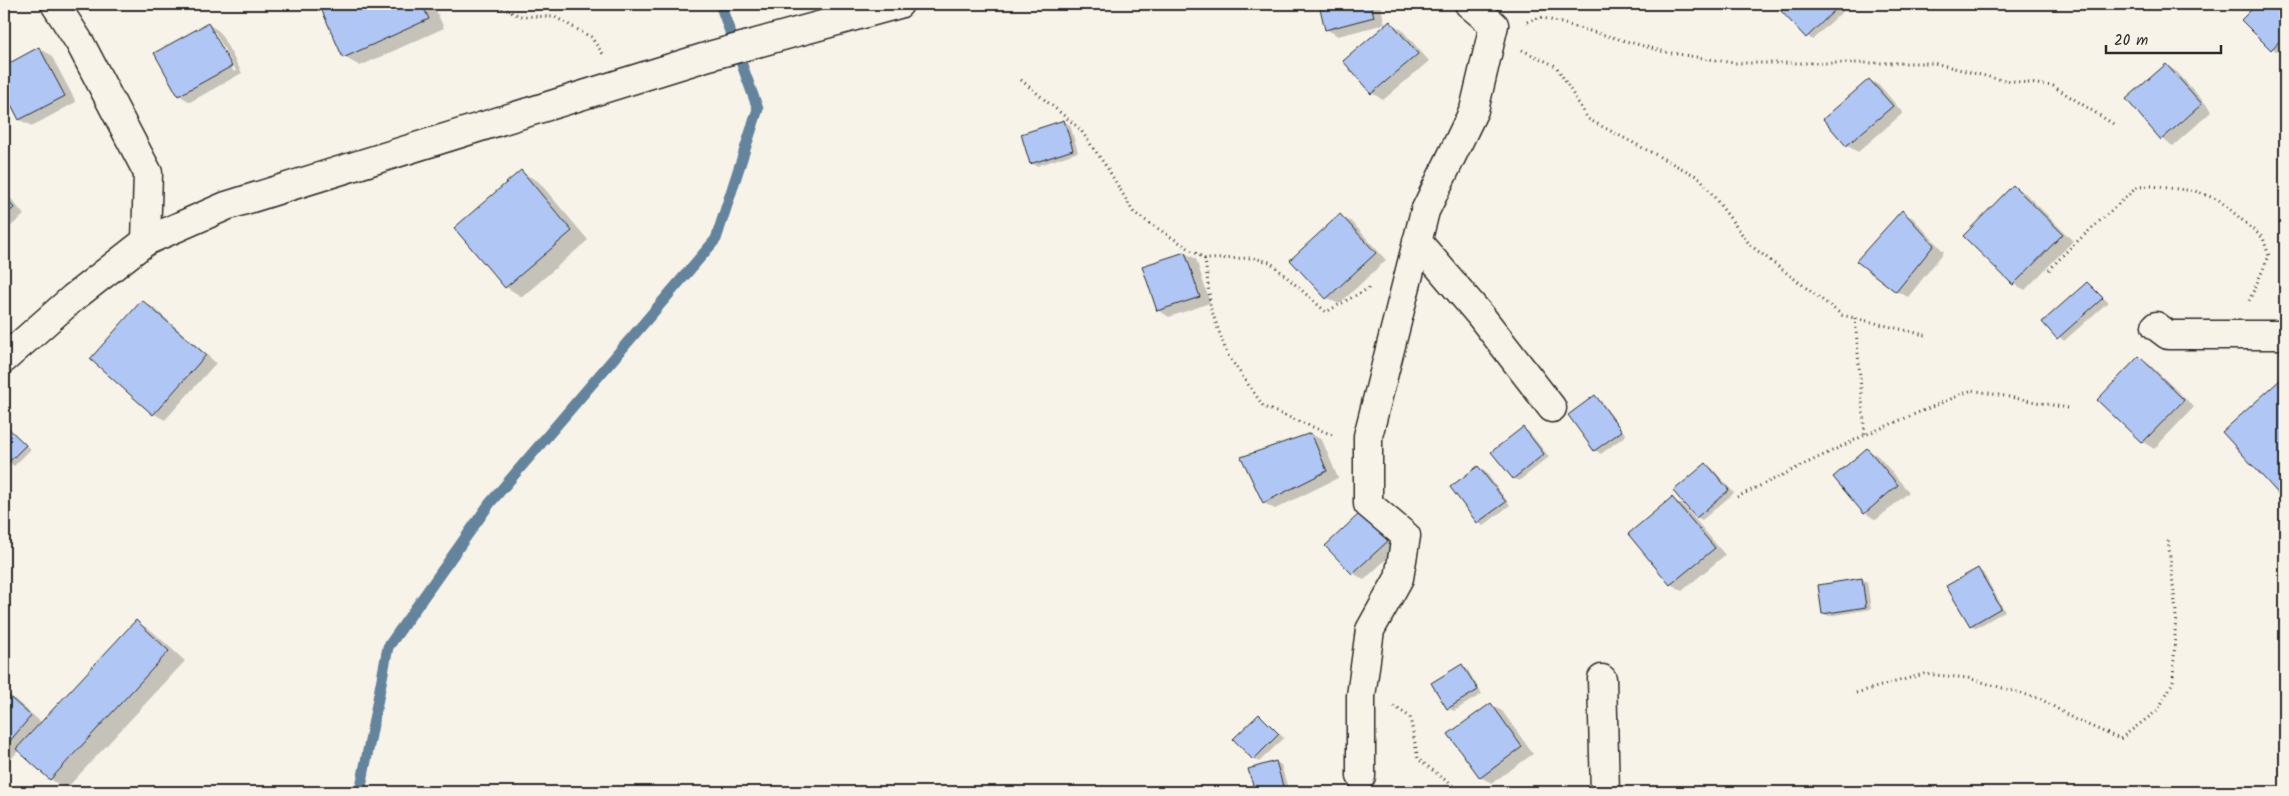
<svg xmlns="http://www.w3.org/2000/svg" width="2289" height="796" font-family="Kalam,sans-serif">
  <style>
    .shadow { fill: #0003; fill-rule: evenodd }
    .lines { fill: none; stroke-linecap: round; stroke-linejoin: round }
    .stream { stroke: #63849c; stroke-width: 11 }
    .building { fill: #b0c6f4; stroke: #2b2b2b }
    .minor-casing { stroke: #2b2b2b; stroke-width: 31 }
    .tertiary-casing { stroke: #2b2b2b; stroke-width: 31 }
    .path { stroke: #2b2b2b; stroke-width: 3; stroke-dasharray: 1 4; stroke-linecap: butt }
    .minor { stroke: #f7f3e8; stroke-width: 28 }
    .tertiary { stroke: #f7f3e8; stroke-width: 28 }
  </style>
  <rect width="100%" height="100%" fill="#f7f3e8"/>
  <filter id="ink" filterUnits="userSpaceOnUse"><feTurbulence type="fractalNoise" baseFrequency=".02" numOctaves="2"/><feDisplacementMap in="SourceGraphic" scale="10" xChannelSelector="R" yChannelSelector="G"/><feConvolveMatrix kernelMatrix="1 2 1 2 8 2 1 2 1" color-interpolation-filters="sRGB"/></filter>
  <g filter="url(#ink)">
    <path class="shadow" d="M320 4H433L444 28 360 66 344 57Z
      M1320 4H1380L1385 24 1338 36 1326 29Z
      M1484 4H1501L1494 9Z
      M1792 4H1837L1843 11 1812 40 1783 11Z
      M2259 4H2272L2285 16V44L2277 52 2243 20Z
      M1390 23 1401 29 1429 61 1383 100 1372 93 1344 61Z
      M208 24 219 31 242 73 190 102 179 95ZM212 32H215L236 71 234 72Z
      M39 48 51 55 76 102 32 126 20 120 4 88V67Z
      M2166 65 2177 72 2212 111 2173 146 2162 139 2127 99Z
      M1870 80 1881 87 1903 113 1858 152 1846 145Z
      M1064 122 1070 125 1078 152 1037 166 1031 163Z
      M521 172 538 181 588 240 522 297 506 287 456 228Z
      M2014 187 2025 193 2073 241 2025 290 2014 284Z
      M4 190 24 215 4 232Z
      M1902 212 1913 218 1944 252 1908 297 1896 291Z
      M1340 216 1352 222 1386 260 1339 304 1327 298Z
      M1185 253 1196 259 1210 303 1169 317 1158 310Z
      M2088 283 2108 302 2064 341 2044 322Z
      M143 302 154 308 216 363 165 420 154 414Z
      M2139 358 2150 365 2194 407 2154 449 2143 442 2099 400Z
      M2280 381 2285 384V499L2224 432Z
      M1595 396 1600 400 1626 435 1601 454 1595 450 1569 415Z
      M5 426 31 449 14 466 4 459Z
      M1523 429 1529 432 1549 457 1519 481 1513 478Z
      M1311 434 1322 440 1338 478 1275 509 1264 503 1243 457Z
      M1867 450 1878 456 1909 492 1876 520 1865 513Z
      M1706 465 1712 468 1734 493 1702 520 1693 515Z
      M1478 467 1484 470 1510 505 1483 526 1478 522Z
      M1672 499 1683 505 1725 555 1682 591 1671 584Z
      M1361 514 1398 548 1364 580 1353 573 1327 546Z
      M1978 570 1983 573 2005 611 1976 628 1971 625Z
      M1862 579 1867 582 1871 609 1829 616 1823 613Z
      M136 622 152 631 185 661 66 789 50 779 19 750 11 759 4 755V690L42 723Z
      M1462 666 1467 669 1482 694 1454 711 1448 708Z
      M1491 705 1502 711 1533 754 1492 783 1480 777Z
      M1259 715 1284 738 1259 762 1254 759Z
      M1276 762 1281 765 1289 792H1256L1250 770Z"/>
    <g class="lines">
      <path class="stream" d="M360 792 388 647 490 503 716 239 758 109 720 4"/>
    </g>
    <path class="building" d="M319 4H422L429 19 343 58Z
      M1319 4H1371L1374 17 1325 30Z
      M1790 4H1835L1838 7 1806 38 1781 11Z
      M2257 4H2271L2285 17V35L2271 50 2241 20Z
      M1390 21 1418 54 1371 94 1343 61Z
      M208 23 232 66 178 96 154 53Z
      M39 47 65 96 19 120 4 91V66Z
      M2166 64 2202 104 2161 140 2126 99Z
      M1869 79 1893 106 1846 146 1823 119Z
      M1064 120 1073 150 1030 164 1021 134Z
      M521 170 572 231 505 288 454 228Z
      M2013 185 2063 234 2013 285 1963 236Z
      M4 196 14 208 4 216Z
      M1902 210 1934 245 1896 292 1856 261Z
      M1340 214 1376 253 1326 299 1290 260Z
      M1185 252 1200 297 1157 311 1142 266Z
      M2087 282 2103 298 2057 339 2042 322Z
      M142 300 206 355 153 415 90 359Z
      M2139 356 2184 400 2142 443 2097 400Z
      M2280 380 2285 385V501L2222 432Z
      M1595 395 1622 431 1594 451 1568 415Z
      M5 425 26 445 7 464 4 461Z
      M1523 427 1544 454 1513 479 1491 452Z
      M1311 433 1327 471 1263 503 1241 457Z
      M1867 448 1898 485 1864 514 1833 477Z
      M1706 463 1729 490 1696 518 1673 491Z
      M1478 466 1506 502 1477 523 1450 487Z
      M1672 497 1715 548 1670 585 1628 534Z
      M1361 512 1388 541 1352 574 1325 546Z
      M1978 568 2001 608 1970 626 1946 586Z
      M1862 578 1866 607 1822 614 1818 585Z
      M136 620 169 651 50 780 16 749Z
      M1462 664 1478 690 1447 709 1431 683Z
      M4 692 31 716 4 748Z
      M1491 703 1522 747 1480 778 1448 734Z
      M1259 714 1279 734 1253 760 1233 739Z
      M1276 761 1284 790 1255 792 1248 769Z"/>
    <g class="lines">
      <defs>
        <path id="minor" d="M55 4 80 43 148 173 146 241
          M1417 241 1480 315 1552 408
          M2156 326 2168 335H2285
          M1602 679 1605 792
          M1361 776V696L1370 630 1399 578 1406 536 1368 504V436L1425 211 1474 110 1494 25 1469 4"/>
        <path id="tertiary" d="M4 359 73 298 146 241 226 206 709 56 899 4"/>
      </defs>
      <use href="#minor" class="minor-casing"/>
      <use href="#tertiary" class="tertiary-casing"/>
      <path class="path" d="M493 4 520 16 555 17 591 37 603 54
        M1527 22 1540 17 1665 52 1734 63H1934L1997 79 2053 86 2115 125
        M1522 50 1556 66 1588 119 1700 178 1750 245 1842 315 1929 336
        M1021 80 1080 129 1108 169 1134 213 1205 259 1253 258 1270 262 1326 312 1369 288
        M1205 259 1211 309 1227 354 1264 407 1335 436
        M2049 270 2068 250 2137 187 2151 186 2195 191 2219 200 2263 238 2269 256 2249 301
        M1855 318 1865 435
        M1737 497 1865 435 1972 390 2068 408
        M1856 693 1924 674 1968 678 2041 699 2074 719 2120 739 2158 710 2173 682 2176 612 2168 539
        M1394 706 1410 717 1418 759 1461 792"/>
      <use href="#minor" class="minor"/>
      <use href="#tertiary" class="tertiary"/>
    </g>
  </g>
  <rect width="2289" height="796" fill="none" stroke="#f7f3e8" stroke-width="20"/>
  <rect x="10" y="10" width="2269" height="776" fill="none" stroke="#2b2b2b" stroke-width="2" filter="url(#ink)"/>
  <path d="M2106 45v8h115v-8" fill="none" stroke="#2b2b2b" stroke-width="2.5"/>
  <text x="2114" y="45" font-size="15" fill="#2b2b2b" stroke="#f7f3e8" stroke-width="4" paint-order="stroke">20 m</text>
</svg>
